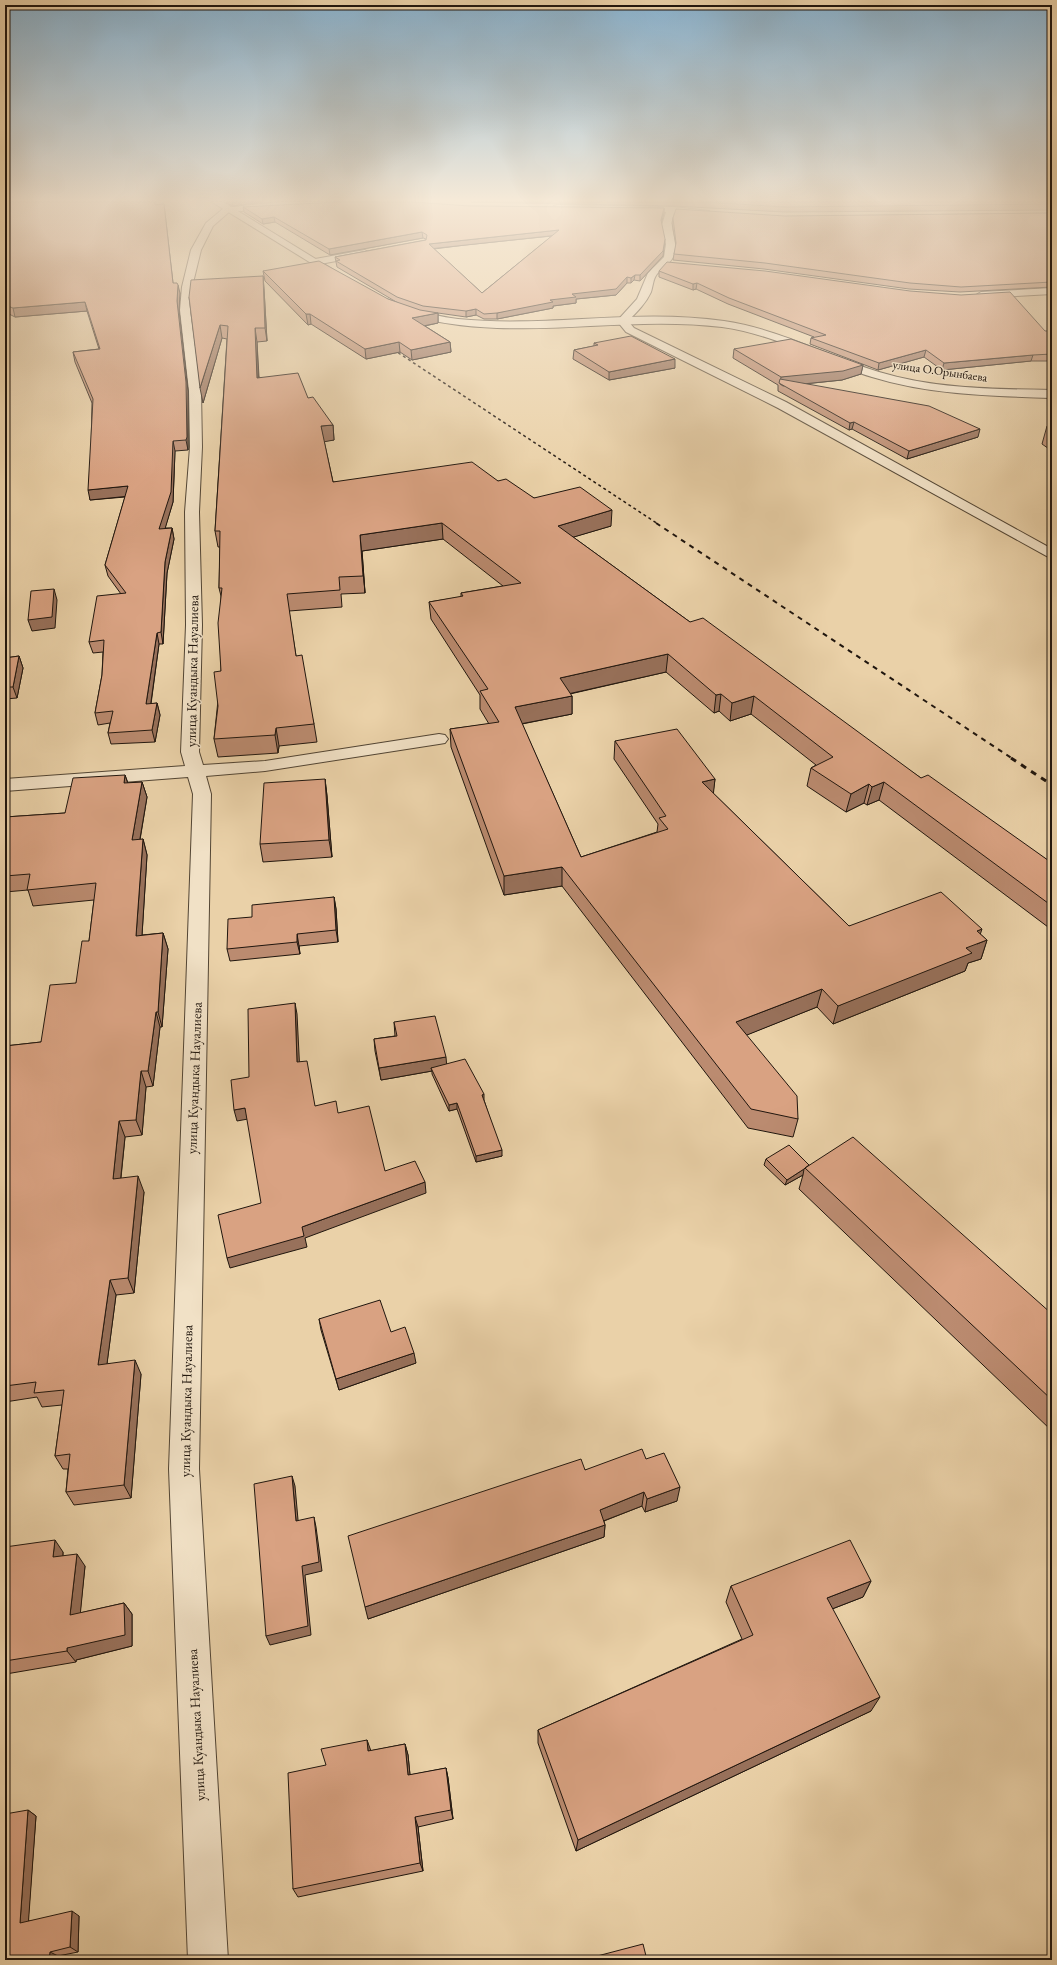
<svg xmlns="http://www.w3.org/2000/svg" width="1057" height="1965" font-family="'EB Garamond',serif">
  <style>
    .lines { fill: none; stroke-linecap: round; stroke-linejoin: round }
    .minor-casing { stroke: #524534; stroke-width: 2 }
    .tertiary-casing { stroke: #524534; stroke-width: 2 }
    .minor { fill: #f1e1c6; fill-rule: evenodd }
    .tertiary { fill: #f1e1c6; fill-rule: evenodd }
    .rail-far2 { stroke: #20160e; stroke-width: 1.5; stroke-dasharray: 3 3; stroke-linecap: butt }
    .rail-far1 { stroke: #20160e; stroke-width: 2; stroke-dasharray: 5 5; stroke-linecap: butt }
    .rail { stroke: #20160e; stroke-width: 3; stroke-dasharray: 6 6; stroke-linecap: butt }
    .wall { fill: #bb8b70; stroke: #20160e; fill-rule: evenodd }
    .shaded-wall { fill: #98715b; stroke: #20160e }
    .building { fill: #d9a282; stroke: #20160e; fill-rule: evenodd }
    .labels { text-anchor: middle; stroke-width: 3; stroke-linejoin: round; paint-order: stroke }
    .far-street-label { font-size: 12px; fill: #20160e; stroke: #f1e1c6 }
    .street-label { font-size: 14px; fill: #20160e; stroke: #f1e1c6 }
  </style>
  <rect width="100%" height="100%" fill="#ead1a8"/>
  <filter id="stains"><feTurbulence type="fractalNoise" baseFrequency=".005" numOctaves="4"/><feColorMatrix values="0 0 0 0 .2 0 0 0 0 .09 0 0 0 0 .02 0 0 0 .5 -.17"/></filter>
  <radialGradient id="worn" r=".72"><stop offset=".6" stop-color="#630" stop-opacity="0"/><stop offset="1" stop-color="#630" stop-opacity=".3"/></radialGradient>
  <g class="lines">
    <defs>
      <path id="minor" d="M279 202H380L376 204 279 208 229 212 213 226 201 250 192 287 190 310 201 391 202 447 199 512 202 625 199 752 203 765 265 761 439 734 445 735 448 739 445 743 439 744 265 771 206 776 211 794 199 1469 228 1960H188L169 1469 193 794 188 777 5 791V779L185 766 181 752 186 625 185 512 190 447 189 391 180 310 182 287 191 250 206 223 224 208Z
        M557 205 674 207 709 211V215L706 216 674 213C668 227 677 237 675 250 674 262 664 266 657 274 653 279 653 286 651 292 646 303 637 312 628 321L634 328 786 402 1052 549V559L778 408 626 332 617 321 637 299 648 273 664 257 666 244 662 225 666 212 554 210V206Z
        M365 250 370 253 368 255 315 265 310 262 315 259Z
        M1052 288V294L981 298 976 295 981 292Z"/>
      <path id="tertiary" d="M212 202H223L345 277 340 280 337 279Z
        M410 309C426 313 441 317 458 319 546 328 635 308 724 321 779 329 827 356 879 372 934 389 995 389 1052 390V398C992 396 930 395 872 377 821 362 775 334 722 327 617 314 509 345 406 314L405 312 406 310Z"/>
    </defs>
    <use href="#minor" class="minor-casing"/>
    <use href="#tertiary" class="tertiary-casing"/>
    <use href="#minor" class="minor"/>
    <use href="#tertiary" class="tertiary"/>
    <path class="rail-far2" d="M388 346 658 524"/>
    <path class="rail-far1" d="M656 523 1013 759"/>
    <path class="rail" d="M1011 758 1052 785"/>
  </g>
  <path class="wall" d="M5 202H156V205L164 204 173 283 180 293 179 310 188 391V450L175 451 173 502 165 528H172L174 539 167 573 163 644H159L151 704 157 703 160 715 155 742 111 744 108 733 110 723 98 725 95 713 102 675 103 652 93 653 89 642 121 594 108 576 105 565 125 497 90 500 92 403 75 362 73 352 99 349 87 311 15 317 5 312Z
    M226 202H262L232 206Z
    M471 202H1052V210L784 212 674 206Z
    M469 206 664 208V213L661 222 664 244 663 256 640 281 634 280 631 283H627L616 295 576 299V303L553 306V308L497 319H484L476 315 466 317 438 313V323L425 326 450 342 451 352 412 360 400 352 366 359 311 324 308 325 265 281 263 271 388 299 398 303 337 267 335 257 426 240V239L423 238 330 255 275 222 263 224 244 212 243 207ZM552 236 482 293 434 249 465 245Z
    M1052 213V287L960 292 909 289 764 269 673 260 674 254 676 246 672 223 673 218Z
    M659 271 1045 331 1052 335V361H1031L942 370 924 357 878 370 810 344 811 338 814 337 728 304 696 289 693 290 659 277Z
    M263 276 264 289 267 341 257 342 259 377 308 398 333 425 334 440 324 441 333 482 498 481 534 498 611 526 573 537 690 622 921 778 1052 863V930L879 800 867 805 864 803 846 812 807 786 811 768 816 765 751 714 730 721 719 711 714 713 666 672 570 694 572 696V714L522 724 581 857 657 832 658 824 614 759 615 741 715 779 713 793 849 926 980 934 987 940 981 959 968 963 965 971 833 1024 817 1007 746 1035 798 1119 793 1137 748 1128 562 886 504 895 451 747 450 729 489 724 480 709V695L431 619 429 602 461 597V593L503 586 443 539 362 551 365 593 341 594 342 607 289 611 296 656 314 724 317 742 279 746 278 753 218 757 214 739 221 671V596L219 588 220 547H218L215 531 227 339 222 338 203 403 189 297Z
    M594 343 675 368 609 380 573 359 574 350 594 346Z
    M734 349 863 365 861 374 842 380 804 384 978 437 907 459 852 429 849 430 778 391V385L733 358Z
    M1047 426H1052V451L1042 444Z
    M19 656 23 668 17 698 5 699V658Z
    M125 775 128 783 142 782 147 797 140 840 143 839 147 855 142 935 163 933 168 949 162 1027H160L153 1086 146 1087 142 1135 125 1137 121 1178 144 1192 134 1293 116 1295 107 1363 141 1374 131 1498 74 1505 66 1492 68 1469H63L55 1456 62 1405 42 1407 37 1397 5 1402V1046L41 1042 76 983 89 941 94 900 33 906 28 890 5 892V817L65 813Z
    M325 779 327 796 332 857 263 862 260 844Z
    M334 897 336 909 338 942 299 946 300 954 230 961 227 949 252 917Z
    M394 1022 446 1064 484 1100 502 1156 476 1162 457 1109 449 1111 432 1074V1071L381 1080 375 1051 374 1039 395 1036Z
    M766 1159 809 1165 1052 1314V1431L799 1189 803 1175 785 1185 764 1165Z
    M319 1319 391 1332 416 1363 339 1390 321 1330Z
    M646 1459 677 1501 645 1512 642 1506 604 1521 605 1525 604 1537 368 1619 585 1470Z
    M5 1547 63 1552V1556L85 1566 80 1613 124 1603 132 1614V1646L76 1660V1662L6 1674 5 1673Z
    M871 1581 863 1597 832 1609 871 1711 576 1851 538 1743V1730L742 1639 726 1602 731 1586Z
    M367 1740 370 1751 405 1744 408 1755 410 1775 446 1768 448 1778 453 1819 418 1827 423 1871 298 1897 293 1889 326 1765Z
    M28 1810 36 1816 28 1921 79 1916 78 1952 58 1956 57 1960H5Z"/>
  <path class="shaded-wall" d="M232 202H262L232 206Z
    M664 208V213L661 225V220Z
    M274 217 275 222 263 224 262 219Z
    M559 230V235L429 249V244Z
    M422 232 423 238 330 255 329 249Z
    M665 239 663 256 640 281V275Z
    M635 275 634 280 631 283V278Z
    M263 276 264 289 267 341 265 328Z
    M627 277V283L616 295 576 299V303L553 306V308L497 319V313L550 300Z
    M697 283 696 289 693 290V284Z
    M178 285 180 293 179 310 188 391V450L186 440 177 301Z
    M85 302 87 311 15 317 13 308Z
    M476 309V315L466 317V311Z
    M438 313V323L413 328 412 318Z
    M306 314H310L311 324 308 325Z
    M220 325 222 338 203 403 200 388Z
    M255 328 257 342 259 392 257 378Z
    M399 342 400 352 366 359 365 349Z
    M450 342 451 352 412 360 411 350Z
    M926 350 924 357 878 370 879 363Z
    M1033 355 1031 361 942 370 944 363Z
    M675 359V368L609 380V372Z
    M863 365 861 374 842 380 783 386 780 384 781 377Z
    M854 422 852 429 849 430 850 423Z
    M333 425 334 440 323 442 321 426Z
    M980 429 978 437 907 459 909 451Z
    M173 441 175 451 173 502 162 539 159 529Z
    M128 486 130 496 90 500 88 490Z
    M612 510 611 526 557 542 558 526Z
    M442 523 443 539 362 551 365 593 360 535Z
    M172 528 174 539 167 573 163 644 161 632 165 562Z
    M54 589 57 600 55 628 32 631 28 620Z
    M157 633 159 644 149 716 146 704Z
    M668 654 666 672 559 696 560 678Z
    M19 656 23 668 17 698 13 687Z
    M721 694 719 711 714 713 716 695Z
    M572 696V714L515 725V707Z
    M754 696 751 714 730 721 732 703Z
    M157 703 160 715 155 742 152 730Z
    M276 728 279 746 278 753 275 735Z
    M125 775 130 790 124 783Z
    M325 779 327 796 332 857 329 840Z
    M715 779 713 797 702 782Z
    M142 782 147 797 137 856 132 840Z
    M884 782 879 800 867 805 872 787Z
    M869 784 864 803 846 812 851 794Z
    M143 839 147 855 141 951 136 936Z
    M562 867V886L504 895V876Z
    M334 897 336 909 338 942 336 930Z
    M982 929 977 944 987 940 981 959 968 963 965 971 833 1024 838 1006 966 948 977 931Z
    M163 933 168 949 162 1027 158 1012Z
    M297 934 299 946 300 954 297 942Z
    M5 961 7 965 5 974Z
    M822 989 817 1007 732 1041 736 1022Z
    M295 1003 297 1014 300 1074 297 1062Z
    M156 1012 160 1027 153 1086 148 1071Z
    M446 1057 447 1069 431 1068 432 1071 381 1080 379 1068Z
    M141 1071 146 1087 142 1135 136 1120Z
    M484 1094V1100L482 1101V1095Z
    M457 1103V1109L449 1111V1105Z
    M245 1108 248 1119 237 1121 234 1110Z
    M119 1121 125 1137 119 1194 113 1179Z
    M502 1150V1156L476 1162V1156Z
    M804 1169 803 1175 785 1185 787 1180Z
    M138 1176 144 1192 134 1293 128 1278Z
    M425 1182 426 1193 305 1238 307 1247 230 1268 227 1258 302 1227Z
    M110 1280 116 1295 105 1379 98 1365Z
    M414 1353 416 1363 339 1390 336 1379Z
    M135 1360 141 1374 131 1498 124 1485Z
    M292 1476 295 1486 299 1531 296 1521Z
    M680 1487 677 1501 645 1512 647 1499Z
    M644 1492 642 1506 598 1523 600 1510Z
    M314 1517 316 1527 322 1571 305 1575 311 1635 270 1645 266 1636Z
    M605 1525 604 1537 368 1619 365 1607Z
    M55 1540 63 1552 62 1570 53 1557Z
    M77 1554 85 1566 79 1627 70 1615Z
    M871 1581 863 1597 819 1614 827 1598Z
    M124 1603 132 1614V1646L76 1660V1662L67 1651V1648Z
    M880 1697 871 1711 576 1851 578 1840Z
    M367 1740 371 1751H368Z
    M405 1744 408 1755 411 1785 408 1775Z
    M446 1768 448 1778 453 1819 451 1810Z
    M28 1810 36 1816 28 1928 20 1923Z
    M415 1817 418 1827 423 1871 420 1863Z
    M72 1911 79 1916 78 1952 70 1947Z
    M50 1952 58 1956 57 1960H49Z"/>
  <path class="building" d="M5 202H155V205L164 204 173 283H177L178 285 177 301 186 382 187 437 186 440 173 441 171 492 159 529 172 528 165 562 161 632 157 633 146 704 157 703 152 730 108 733 113 711 95 713 102 675 104 640 89 642 97 596 126 593 105 565 128 486 88 490 93 399 73 352 100 349 85 302 13 308 5 305Z
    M338 202H414L469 206 664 208 661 220 665 239 663 251 640 275H635L631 278 627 277 616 289 572 294 576 297 550 300 553 302 497 313 484 314 476 309 466 311 423 306 397 297 336 261 340 260 335 257 426 240 427 235 422 232 329 249 274 217 262 219 243 207ZM559 230 482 293 429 244Z
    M705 202H1052V204L785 207Z
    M676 209 785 216 1052 213V282L961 287 910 283 765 263 674 254 676 243 673 218Z
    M319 261 388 299 420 310 438 313 412 318 450 342 411 350 399 342 365 349 310 314H306L263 271Z
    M667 262 765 271 910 291 961 295 1010 292 1045 331H1048L1052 335V354L1033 355 944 363 926 350 879 363 811 338 826 335 729 298 697 283 693 284 659 271Z
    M263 276 265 328H255L257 378 298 373 308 398 313 397 333 425 321 426 333 482 472 462 498 481 506 479 534 498 580 487 612 510 558 526 690 622 703 618 921 778 928 775 1052 863V906L884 782 872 787 869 784 851 794 811 768 833 757 754 696 732 703 721 694 716 695 668 654 560 678 572 696 515 707 581 857 668 829 659 818 666 816 615 741 677 729 715 779 702 782 849 926 941 892 982 929 977 931 987 940 966 948 972 953 838 1006 822 989 736 1022 797 1096 798 1119 751 1109 562 867 504 876 450 729 499 722 480 691 488 689 429 602 463 596 461 593 521 583 442 523 360 535 363 576 339 577 340 590 287 594 296 656 302 655 314 724 276 728 275 735 214 739 218 706 214 672 221 671 218 623 222 588H219L220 531H215L228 326 220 325 200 388 189 297 191 280Z
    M631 336 675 359 609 372 574 350 598 345 594 343Z
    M791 339 863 365 843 371 781 377 734 349Z
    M780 379 929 406 980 429 909 451 854 422 850 423 779 383Z
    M1047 426H1052V429Z
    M54 589 52 617 28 620 31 591Z
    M19 656 13 687H5V658Z
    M125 775 124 783 142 782 132 840 143 839 136 936 163 933 158 1012H156L148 1071H141L136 1120 119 1121 113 1179 138 1176 128 1278 110 1280 98 1365 135 1360 124 1485 66 1492 70 1454 55 1456 64 1390 34 1393 36 1382 5 1386V1046L41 1042 50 985 76 983 82 941H89L96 883 27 890 30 874 5 876V817L65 813 73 778Z
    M325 779 329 840 260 844 264 783Z
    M334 897 336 930 297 934V942L227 949 228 919 252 917V905Z
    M295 1003 297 1062 307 1061 315 1106 336 1101 338 1113 369 1106 385 1171 415 1161 425 1182 302 1227 304 1236 227 1258 218 1215 261 1203 245 1108 234 1110 231 1080 249 1077 248 1009Z
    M435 1016 446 1057 379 1068 374 1039 397 1036 394 1022Z
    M465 1059 484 1094 482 1095 502 1150 476 1156 457 1103 449 1105 431 1068Z
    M853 1137 1052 1314V1400L805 1168Z
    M789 1145 809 1165 805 1168 804 1169 787 1180 766 1159Z
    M380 1300 391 1332 405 1327 414 1353 336 1379 319 1319Z
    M642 1449 646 1459 664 1453 680 1487 647 1499 644 1492 600 1510 605 1525 365 1607 348 1536 581 1459 585 1470Z
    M292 1476 296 1521 314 1517 319 1562 302 1566 308 1626 266 1636 254 1484Z
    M55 1540 53 1557 77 1554 70 1615 124 1603 125 1635 67 1648V1651L5 1661V1547Z
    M850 1540 871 1581 827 1598 880 1697 578 1840 538 1730 753 1635 731 1586Z
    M367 1740 368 1751 405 1744 408 1775 446 1768 451 1810 415 1817 420 1863 293 1889 288 1773 326 1765 321 1749Z
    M28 1810 20 1923 72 1911 70 1947 50 1952 49 1960H5V1814Z
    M643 1944 647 1960H582Z"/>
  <linearGradient id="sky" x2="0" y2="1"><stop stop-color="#89b4d2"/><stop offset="0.42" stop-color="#f6ead8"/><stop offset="1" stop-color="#f6ead8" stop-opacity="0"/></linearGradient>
  <rect width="1057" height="477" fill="url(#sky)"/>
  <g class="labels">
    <g class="far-street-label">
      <text transform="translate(940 371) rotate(8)" y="4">улица О.Орынбаева</text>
    </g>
    <g class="street-label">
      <text transform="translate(192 671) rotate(-89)" y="5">улица Куандыка Науалиева</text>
      <text transform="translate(194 1078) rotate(-88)" y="5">улица Куандыка Науалиева</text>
      <text transform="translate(186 1401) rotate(-89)" y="5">улица Куандыка Науалиева</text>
      <text transform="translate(196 1725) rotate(-93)" y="5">улица Куандыка Науалиева</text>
    </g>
  </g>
  <rect width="1057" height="1965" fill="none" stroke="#ead1a8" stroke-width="20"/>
  <rect x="6" y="6" width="1045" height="1953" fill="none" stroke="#20160e" stroke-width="2"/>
  <rect x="10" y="10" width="1037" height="1945" fill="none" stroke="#20160e"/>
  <rect width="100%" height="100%" filter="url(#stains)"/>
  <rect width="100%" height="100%" fill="url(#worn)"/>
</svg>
